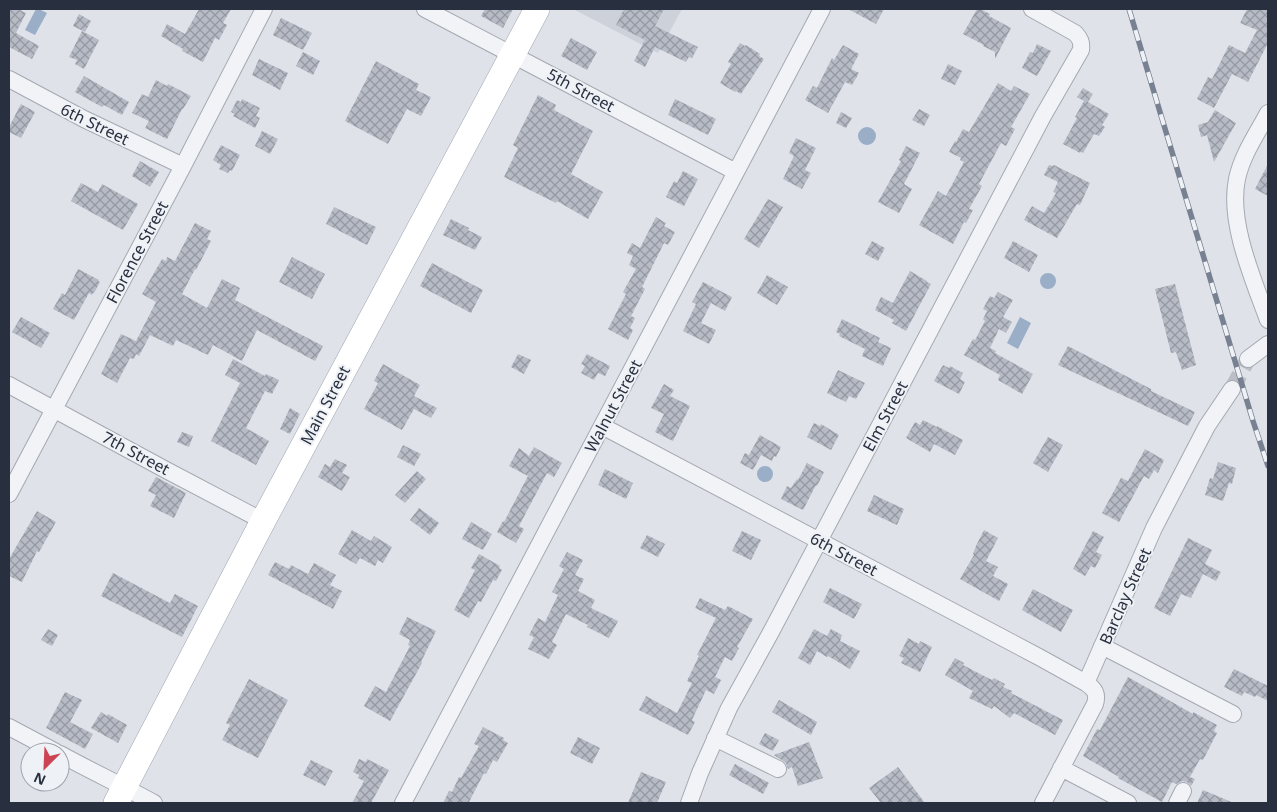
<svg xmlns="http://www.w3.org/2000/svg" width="1277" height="812" font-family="'Noto Sans',sans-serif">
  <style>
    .built { fill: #cdd1da }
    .water { fill: #9aaec8 }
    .building { fill: url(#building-cross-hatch) }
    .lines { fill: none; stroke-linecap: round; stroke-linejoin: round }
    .street-tunnel { stroke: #babec6; stroke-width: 16; stroke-dasharray: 16 8; stroke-linecap: butt }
    .street-casing { stroke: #a4a9b2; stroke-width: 18 }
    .primary-casing { stroke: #9ea6b3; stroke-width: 26 }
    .street { stroke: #f1f3f6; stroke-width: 16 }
    .primary { stroke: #fff; stroke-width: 25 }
    .rail-casing { stroke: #788191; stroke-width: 5.5 }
    .rail { stroke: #eef1f5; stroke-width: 4; stroke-dasharray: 11; stroke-linecap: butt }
    .labels { text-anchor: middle; stroke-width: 4; stroke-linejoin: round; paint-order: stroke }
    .street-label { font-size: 16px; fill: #282f3f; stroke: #eef1f5 }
  </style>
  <defs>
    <pattern id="building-cross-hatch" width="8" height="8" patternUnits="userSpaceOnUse" patternTransform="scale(1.25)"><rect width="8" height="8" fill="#b6bbc5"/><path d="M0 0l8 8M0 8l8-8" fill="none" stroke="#9498a1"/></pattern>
  </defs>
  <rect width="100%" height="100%" fill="#dfe2e8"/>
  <path class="built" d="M573 9H682L658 53Z"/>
  <path class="water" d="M36 9H39L47 13 35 35 25 30Z
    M858 136a9 9 0 1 1 18 0a9 9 0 1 1-18 0Z
    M1040 281a8 8 0 1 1 16 0a8 8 0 1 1-16 0Z
    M1020 317 1031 323 1018 349 1007 343Z
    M757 474a8 8 0 1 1 16 0a8 8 0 1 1-16 0Z"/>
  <path class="building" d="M9 9H18L26 13 16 33 39 46 32 59 9 47Z
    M199 9H231L223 23 227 25 219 40 215 38 203 62 182 51 183 49 161 36 167 24 185 34Z
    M485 9H513L503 28 481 16Z
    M624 9H664L655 26 698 47 692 58 689 57 686 62 655 47 645 67 634 61 645 40 616 25Z
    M848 9H884L876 24Z
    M977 9H980L990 14 989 16 1011 28 995 59V52L983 46 984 45 963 34Z
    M1247 9H1268V43L1248 82 1232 74 1214 108 1197 99 1208 77 1212 79 1229 45 1245 53 1257 30 1240 23Z
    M79 14 91 21 85 32 73 26Z
    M281 18 312 33 303 50 273 35Z
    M82 31 99 40 84 69 75 64 77 60 69 57Z
    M571 38 597 52 587 70 561 56Z
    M740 43 745 46 746 45 760 54 759 56 764 59 741 94 736 91 735 92 720 83 731 64 728 62Z
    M1037 44 1051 51 1037 76 1022 68 1030 52 1033 53Z
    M843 45 859 54 851 69 859 73 852 85 845 82 828 113 805 100 813 86 817 88 832 58 834 60Z
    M303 52 320 61 313 75 296 66Z
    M259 59 288 73 280 90 252 75Z
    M376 61 419 84 416 90 431 97 421 116 407 109 388 144 345 121Z
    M948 64 962 71 955 85 941 79Z
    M84 76 129 102 122 115 104 105 102 107 75 92Z
    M156 80 167 86 168 84 191 96 183 109H182L167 139 145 128 149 121 132 113 142 94 148 97Z
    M998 83 1011 91 1014 86 1030 94 1011 127 1015 129 1006 146 1001 143 979 184 982 186 969 209 973 210 966 223 964 222 953 244 919 225 938 191 946 196 964 162 960 160 961 158 949 152 955 141 956 142 963 129 969 132Z
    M1083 88 1093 94 1088 102 1109 114 1102 125 1105 127 1099 136 1094 134 1083 153 1081 151 1080 153 1063 144 1077 118 1075 117 1084 101 1077 97Z
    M538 95 556 105 554 110 593 131 571 174 603 192 588 219 557 201 556 203 504 177 518 148 513 145Z
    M242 99 260 108 256 116 260 118 255 128 233 116 235 114 231 112 237 100 241 102Z
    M675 99 716 119 708 135 668 115Z
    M21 104 35 112 21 138 9 132V127Z
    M919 109 930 115 924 126 912 120Z
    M1215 110 1236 123 1214 162 1207 135 1201 137 1198 125 1208 122Z
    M841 112 852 118 846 128 836 123Z
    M262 131 278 139 270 154 255 146Z
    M796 138 816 148 805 170 811 173 802 189 783 179 794 156 789 153Z
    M221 145 240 155 232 171 230 170 228 173 219 169 221 165 213 160Z
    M906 146 920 153 904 184 912 189 899 213 878 202 901 161 899 160Z
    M140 161 159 172 150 187 132 176Z
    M1268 164V196L1255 189Z
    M1049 165 1053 166 1054 165 1090 183 1080 205 1077 204 1057 238 1024 220 1032 206 1044 213 1056 193 1053 192 1058 182 1044 175Z
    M683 171 698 179 684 206 666 197 674 181 677 183Z
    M81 183 98 192 102 184 138 204 123 230 71 201Z
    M768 199 783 207 759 248 744 239Z
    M334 207 376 227 367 245 326 224Z
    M656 217 666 223 664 226 675 232 668 245 664 243 642 287 645 289 631 316 635 318 630 328 633 330 628 340 608 329 626 294 623 292 636 269 629 265 633 256 627 253 632 243 640 248Z
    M451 219 469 228 468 230 482 237 475 250 443 235Z
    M195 223 211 231 207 239 211 241 196 270 195 269 182 294 207 308 222 279 240 288 235 300 323 346 315 361 257 330 242 361 213 345 208 355 176 340 173 346 150 335 139 356 136 354 134 359 130 358 117 383 101 374 121 334 136 341 156 302 142 294 162 259 166 261 167 257 175 261Z
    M872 241 885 248 878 261 865 254Z
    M1013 241 1038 255 1029 272 1004 258Z
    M292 257 325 274 312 299 279 282Z
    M432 263 483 290 471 313 420 286Z
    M78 269 99 280 98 281 100 282 94 293H93L92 295 89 293 74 320 53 309 62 293 65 295Z
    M910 271 927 281V282L931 284 906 331 892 323 894 320 875 310 881 297 893 303Z
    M767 275 788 287 777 305 757 293Z
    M703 282 732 297 725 311 711 303 701 323 716 330 709 344 683 331 696 304 692 302Z
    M1175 284 1196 365 1182 370 1176 352 1171 353 1155 289Z
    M998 292 1013 300 1003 317 1012 322 1006 333 999 329 990 348 996 351 995 353 1033 374 1022 394 998 380 1000 375 964 355 973 339 975 340 985 321 983 319 987 311 983 309 990 296 994 298Z
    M21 317 50 333 41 348 12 332Z
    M842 319 880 338 878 342 891 348 883 366 862 356 865 349 839 336 840 334 836 332Z
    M1068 346 1151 389V391L1195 412 1188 426 1058 365Z
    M518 354 531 360 524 374 511 367Z
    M587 354 610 366 605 376 598 373 594 380 581 373 585 366 581 364Z
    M233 359 265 376 266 374 279 380 272 394 265 391 246 428 269 441 256 465 211 441 240 383 225 375Z
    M383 364 420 385 414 396 437 408 431 418 414 409 402 430 364 409 378 383 374 381Z
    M943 365 949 368 950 366 963 373 960 379 965 382 959 394 934 381Z
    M838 370 865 383 856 399 849 396 846 402 827 393Z
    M664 384 674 390 670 396 690 406 673 441 655 432 664 414 651 408Z
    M290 408 300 414 290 434 280 429Z
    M923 420 937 427V426L963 440 955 455 934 444 930 452 906 438 915 422 920 425Z
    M814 423 820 426 821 424 839 435 831 450 807 437Z
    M182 432 193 436 189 447 177 442Z
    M760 435 781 447 776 457 774 456 772 461 761 455 753 470 740 463 745 453 749 455Z
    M1048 437 1063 445 1048 472 1033 463Z
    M403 445 421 454 414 466 397 457Z
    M534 447 562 463 554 477 547 473 519 526 524 529 516 543 497 532 503 521 504 522 528 476 509 466 519 448 529 456Z
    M1145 449 1164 460 1158 473 1154 470 1149 479 1144 476 1119 522 1102 513 1121 478 1128 481Z
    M335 459 347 465 342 473 350 477 342 491 318 477 325 464 330 467Z
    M1218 462 1236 468 1232 484 1229 483 1223 501 1205 495 1210 478 1213 479Z
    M807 463 824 472 817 486 816 485 803 510 781 499 787 486 791 488 797 479 798 480Z
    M605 469 633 483 626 499 598 485Z
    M417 471 426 479 405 503 395 495Z
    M156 477 186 493 174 518 150 506 156 495 148 491Z
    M874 495 904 509 897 525 867 511Z
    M419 508 439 523 430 535 410 520Z
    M37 511 56 522 39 552 37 551 22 582 9 576V559Z
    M471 522 492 534 483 550 462 539Z
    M352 530 371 541 374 536 392 547 383 563 378 560 375 566 360 558 356 564 338 554Z
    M984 530 998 538 986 561 998 567 993 576 1008 584 999 601 960 579 974 555 973 554 976 546Z
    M742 531 761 540 751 560 732 551Z
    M1093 531 1104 537 1096 552 1102 555 1095 568 1091 566 1085 576 1073 569Z
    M647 535 665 544 658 557 640 548Z
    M1188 538 1212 550 1205 564 1221 572 1216 581 1203 574 1191 598 1181 594 1170 616 1154 608Z
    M567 552 583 560 575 575 584 579 578 591 595 600 591 608 618 621 609 638 587 627 588 625 566 614 552 642 557 645 549 659 528 649 534 637 529 635 538 618 545 622 558 595 552 592 564 569 559 566Z
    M479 554 500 566 499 568 502 570 496 581 493 580 481 602 478 601 469 618 454 610 475 570 471 568Z
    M275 562 289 569 291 565 308 574 314 563 336 575 330 585 342 591 333 609 268 575Z
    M113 573 170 603 175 594 198 606 182 637 101 596Z
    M830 588 862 604 854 619 823 602Z
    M1033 589 1073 610 1061 632 1022 610Z
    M700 598 725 610 728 606 753 619 737 647 739 648 732 661 725 657 715 677 721 680 714 694 706 690 692 720 695 722 688 735 639 710 646 696 677 713 692 683 687 681 699 656 697 655 716 618 695 608Z
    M407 617 436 631 421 662 422 663 390 721 364 706 375 686 386 692 410 646 408 645 410 640 399 634Z
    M48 629 58 635 52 646 41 640Z
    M814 629 827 636 831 629 842 635 840 641 860 651 850 669 828 656 827 657 817 651 810 665 798 658Z
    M908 638 919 644 920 641 932 647 920 672 901 663 904 658 899 656Z
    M955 658 964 663 963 665 982 675 992 680 994 678 1005 684 1003 687 1012 691 1011 693 1063 720 1055 735 1014 713 1010 718 994 706 992 709 969 698 973 691 945 675Z
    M1234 669 1268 686V701L1256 695 1255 697 1244 692 1242 696 1224 687Z
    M1128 677 1193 714V712L1217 725 1214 731 1217 733 1203 760 1200 759 1190 777 1195 779 1191 786 1187 782 1182 781 1176 784 1172 782 1162 802 1118 778 1119 777 1083 756 1097 729 1100 730Z
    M249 679 288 700 258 758 222 740 230 725 226 723Z
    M65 692 82 700 70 722 93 734 85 749 46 728Z
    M779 700 817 722 811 735 772 712Z
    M101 712 107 716 108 714 127 725 118 743 91 728Z
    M483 727 504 738 503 740 508 743 497 762 493 760 486 774 484 773 469 802 472 803H443L449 791 452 792 459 777 461 778 479 746 474 744Z
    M765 733 779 740 773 751 759 744Z
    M578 737 600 748 592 764 570 753Z
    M809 742 823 778 798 786 792 767 788 769 786 763 774 755Z
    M359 759 366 762 367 759 389 770 371 803H352L364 781 358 778 359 775 353 772Z
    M311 760 333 771 325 786 303 775Z
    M735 764 769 783 763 794 729 775Z
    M898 767 925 803H881L869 788Z
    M641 772 666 782 657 803H628Z
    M1203 790 1234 803H1197Z"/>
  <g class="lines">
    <path class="street-tunnel" d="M1232 389 1248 359"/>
    <defs>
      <path id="street" d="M425 9 736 172
        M9 79 84 119 183 166
        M1268 113C1257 134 1242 155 1237 179 1228 222 1253 279 1268 320
        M1248 359 1268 344
        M9 385 166 470 263 521
        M602 426 1039 657 1086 683C1095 689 1098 694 1095 704L1043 803
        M9 494 183 166 264 9
        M1102 646 1233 714
        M1086 683 1154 528 1207 426 1232 389
        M9 727 56 752
        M715 738 778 769
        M60 754C91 771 123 786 154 803
        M1061 768 1128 803
        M403 803 822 9
        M689 803 700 773 729 708 771 632 1043 116 1081 50C1082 42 1080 38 1075 33L1032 9
        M1177 803 1183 791"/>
      <path id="primary" d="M116 803 263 521 537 9"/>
    </defs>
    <use href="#street" class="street-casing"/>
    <use href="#primary" class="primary-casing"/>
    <use href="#street" class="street"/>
    <use href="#primary" class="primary"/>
    <defs>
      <path id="rail" d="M1129 9 1253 421 1268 466"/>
    </defs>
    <use href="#rail" class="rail-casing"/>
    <use href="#rail" class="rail"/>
  </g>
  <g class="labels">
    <g class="street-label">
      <text transform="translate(581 90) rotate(28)" y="6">5th Street</text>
      <text transform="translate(95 124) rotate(26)" y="6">6th Street</text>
      <text transform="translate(137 252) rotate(-62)" y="6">Florence Street</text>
      <text transform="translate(325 405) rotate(-62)" y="6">Main Street</text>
      <text transform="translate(613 406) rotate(-62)" y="6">Walnut Street</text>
      <text transform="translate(885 416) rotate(-62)" y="6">Elm Street</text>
      <text transform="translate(136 453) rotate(28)" y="6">7th Street</text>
      <text transform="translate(844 554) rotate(28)" y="6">6th Street</text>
      <text transform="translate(1125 596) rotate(-66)" y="6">Barclay Street</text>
    </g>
  </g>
  <rect width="1277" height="812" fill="none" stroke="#282f3f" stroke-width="20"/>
  <g transform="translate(45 767) rotate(204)"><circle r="24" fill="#eef1f5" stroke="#9fa3ac"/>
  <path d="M0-4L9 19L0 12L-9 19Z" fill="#cc4453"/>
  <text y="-8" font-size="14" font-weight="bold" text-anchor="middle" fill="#282f3f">N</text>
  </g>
</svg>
